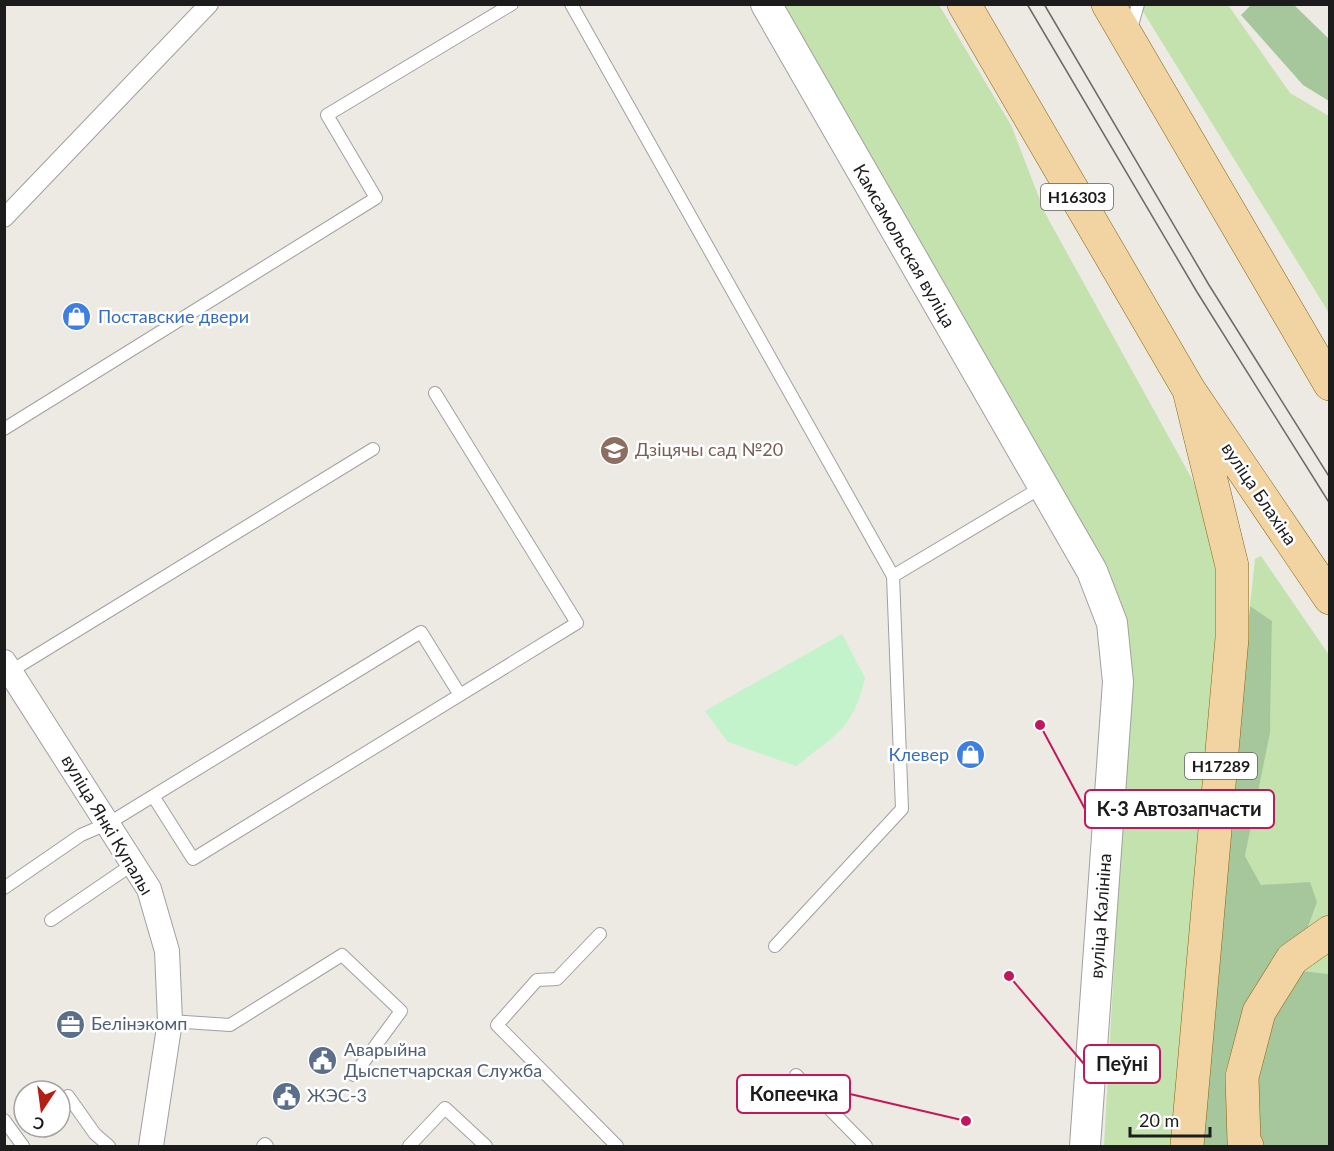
<svg xmlns="http://www.w3.org/2000/svg" width="1334" height="1151" font-family="Lato,sans-serif">
  <style>
    .grass { fill: #c3e2ad }
    .forest { fill: #a5c79b }
    .park { fill: #c3f3ca }
    .lines { fill: none; stroke-linecap: round; stroke-linejoin: round }
    .service-casing { stroke: #a0a0a0; stroke-width: 14 }
    .pedestrian-casing { stroke: #a0a0a0; stroke-width: 20 }
    .minor-casing { stroke: #a0a0a0; stroke-width: 26 }
    .tertiary-casing { stroke: #a0a0a0; stroke-width: 32 }
    .primary-casing { stroke: #84650f; stroke-width: 34 }
    .service { stroke: #fff; stroke-width: 12 }
    .pedestrian { stroke: #fff; stroke-width: 18 }
    .minor { stroke: #fff; stroke-width: 24 }
    .tertiary { stroke: #fff; stroke-width: 30 }
    .primary { stroke: #f1d4a2; stroke-width: 33 }
    .tram { stroke: #6a6a6a; stroke-width: 1.5 }
    .labels { text-anchor: middle; stroke-width: 5; stroke-linejoin: round; paint-order: stroke }
    .shield { fill: #fff; stroke: #606060; stroke-width: 1.5 }
    .shield-label { font-size: 16px; font-weight: bold; fill: #1c1c1c }
    .street-label { font-size: 18px; fill: #1c1c1c; stroke: #fff }
    .shop-label { font-size: 18px; fill: #366cbe; stroke: #fff; text-anchor: start }
    .education-label { font-size: 18px; fill: #785e54; stroke: #fff; text-anchor: start }
    .service-label { font-size: 18px; fill: #4e5e75; stroke: #fff; text-anchor: start }
    .leader { fill: none; stroke: #c2185b; stroke-width: 2 }
    .callout-dot { fill: #c2185b; stroke: #fff; stroke-width: 2 }
    .callout { fill: #fff; stroke: #c2185b; stroke-width: 2 }
    .callout-label { font-size: 20px; text-anchor: middle; font-weight: bold; fill: #1c1c1c }
  </style>
  <rect width="100%" height="100%" fill="#eceae2"/>
  <path class="grass" d="M781 5H939L1011 125 1045 213 1203 499 1220 567V638L1176 1146H1104L1130 681 1124 620Z
    M1139 5H1228L1290 93 1329 116V313Z
    M1261 556 1329 655V915L1306 932 1261 885 1245 856 1270 732 1272 621 1250 606 1255 559Z
    M1329 949V974L1302 971Z"/>
  <path class="forest" d="M1251 5H1294L1329 39V101L1303 85 1241 15Z
    M1250 606 1272 621 1270 733 1245 856 1261 885 1310 882 1317 902 1306 932 1246 1004 1225 1074 1229 1146H1198Z
    M1302 971 1329 974V1146H1261L1254 1079 1272 1017Z"/>
  <path class="park" d="M842 634 865 678C853 730 835 735 796 766L728 742 705 711Z"/>
  <g class="lines">
    <defs>
      <path id="service" d="M571 4 893 576 902 809 775 946
        M1130 32 1138 4
        M4 429 376 198 327 115 512 4
        M893 576 1042 487
        M11 671 373 449
        M153 796 193 859 577 623 435 393
        M4 888 81 835 109 823 421 632 460 695
        M51 920 133 864
        M600 934 557 979 537 980 497 1025 617 1146
        M170 1021 230 1025 342 955 401 1011 354 1075
        M796 1075 866 1146
        M68 1096 95 1134 109 1146
        M4 1120 23 1146
        M263 1146 265 1144 267 1146
        M409 1146 445 1108 486 1146"/>
      <path id="pedestrian" d="M4 218 209 4"/>
      <path id="minor" d="M4 662 149 889 167 951 170 1021 151 1146"/>
      <path id="tertiary" d="M766 4 1092 571 1112 623 1118 682 1085 1146"/>
      <path id="primary" d="M964 4 1189 390 1330 598
        M1108 4 1330 384
        M1187 1146 1232 638V566L1189 390
        M1247 1146 1244 1141 1242 1077 1259 1012 1292 959 1330 932"/>
    </defs>
    <use href="#service" class="service-casing"/>
    <use href="#pedestrian" class="pedestrian-casing"/>
    <use href="#minor" class="minor-casing"/>
    <use href="#tertiary" class="tertiary-casing"/>
    <use href="#primary" class="primary-casing"/>
    <use href="#service" class="service"/>
    <use href="#pedestrian" class="pedestrian"/>
    <use href="#minor" class="minor"/>
    <use href="#tertiary" class="tertiary"/>
    <use href="#primary" class="primary"/>
    <path class="tram" d="M1027 4 1197 292 1330 504
      M1044 4 1209 285 1330 478"/>
  </g>
  <defs>
    <symbol id="shop-disc" viewBox="-11 -11 22 22"><circle r="9.5" fill="#3f7fe0" stroke="#fff"/><path d="M-5-2.5h2.3a2.7 3.5 0 0 1 5.4 0H5L5.5 6h-11ZM-1.5-2.5h3a1.5 2.3 0 0 0-3 0Z" fill="#fff"/></symbol>
    <symbol id="school-disc" viewBox="-11 -11 22 22"><circle r="9.5" fill="#8d6e63" stroke="#fff"/><path d="M0-5L7-2L0 1L-7-2ZM-4 1L0 2.5L4 1V4Q0 6-4 4Z" fill="#fff"/></symbol>
    <symbol id="office-disc" viewBox="-11 -11 22 22"><circle r="9.5" fill="#5c6f8a" stroke="#fff"/><path d="M-6-3h4V-5.5h4V-3h4V5H-6ZM-1-4.5V-3h2v-1.5ZM-6 0V1H6V0Z" fill="#fff"/></symbol>
    <symbol id="civic-disc" viewBox="-11 -11 22 22"><circle r="9.5" fill="#5c6f8a" stroke="#fff"/><path d="M-.6-6.5H3V-4.5H.6V-3L4-1V1h2V6H-6V1h2V-1L-.6-3ZM-1.2 2.5V6h2.4V2.5Z" fill="#fff"/></symbol>
  </defs>
  <g fill-rule="evenodd">
    <use href="#shop-disc" x="60" y="300" width="33" height="33"/>
    <use href="#school-disc" x="598" y="434" width="33" height="33"/>
    <use href="#shop-disc" x="954" y="738" width="33" height="33"/>
    <use href="#office-disc" x="54" y="1008" width="33" height="33"/>
    <use href="#civic-disc" x="306" y="1044" width="33" height="33"/>
    <use href="#civic-disc" x="270" y="1080" width="33" height="33"/>
  </g>
  <g class="labels">
    <g class="shield">
      <rect x="1041" y="184" width="72" height="26" rx="4.5"/>
      <rect x="1185" y="753" width="72" height="26" rx="4.5"/>
    </g>
    <g class="shield-label">
      <text x="1077" y="203">Н16303</text>
      <text x="1221" y="772">Н17289</text>
    </g>
    <g class="street-label">
      <text transform="translate(904 246) rotate(60)" y="6">Камсамольская вуліца</text>
      <text transform="translate(1259 494) rotate(56)" y="6">вуліца Блахіна</text>
      <text transform="translate(107 825) rotate(59)" y="6">вуліца Янкі Купалы</text>
      <text transform="translate(1101 916) rotate(-86)" y="6">вуліца Калініна</text>
    </g>
    <g class="shop-label">
      <text x="98" y="323">Поставские двери</text>
      <text x="949" y="761" text-anchor="end">Клевер</text>
    </g>
    <g class="education-label">
      <text x="635" y="456">Дзіцячы сад №20</text>
    </g>
    <g class="service-label">
      <text x="91" y="1030">Белінэкомп</text>
      <text x="344" y="1056">Аварыйна<tspan x="344" dy="21">Дыспетчарская Служба</tspan></text>
      <text x="307" y="1102">ЖЭС-3</text>
    </g>
  </g>
  <path class="leader" d="M1040 725L1085 809M1009 976L1084 1064M966 1121L850 1094"/>
  <g class="callout-dot">
    <circle cx="1040" cy="725" r="6"/>
    <circle cx="1009" cy="976" r="6"/>
    <circle cx="966" cy="1121" r="6"/>
  </g>
  <g class="callout">
    <rect x="1085" y="790" width="189" height="38" rx="6"/>
    <rect x="1084" y="1045" width="76" height="38" rx="6"/>
    <rect x="737" y="1075" width="113" height="38" rx="6"/>
  </g>
  <g class="callout-label">
    <text x="1179" y="816">К-3 Автозапчасти</text>
    <text x="1122" y="1071">Пеўні</text>
    <text x="794" y="1101">Копеечка</text>
  </g>
  <rect width="1334" height="1151" fill="none" stroke="#1c1c1c" stroke-width="12"/>
  <g transform="translate(42 1109) rotate(193)"><circle r="28" fill="#ffffff" stroke="#a4a4a4" stroke-width="1.5"/>
  <path d="M0-4.5L10 22L0 15L-10 22Z" fill="#b31f15"/>
  <text y="-9" font-size="16" font-weight="bold" text-anchor="middle" fill="#1c1c1c">С</text>
  </g>
  <path d="M1130 1127v9h80v-9" fill="none" stroke="#1c1c1c" stroke-width="3"/>
  <text x="1139" y="1127" font-size="18" fill="#1c1c1c" stroke="#ffffff" stroke-width="4.5" paint-order="stroke">20 m</text>
</svg>
